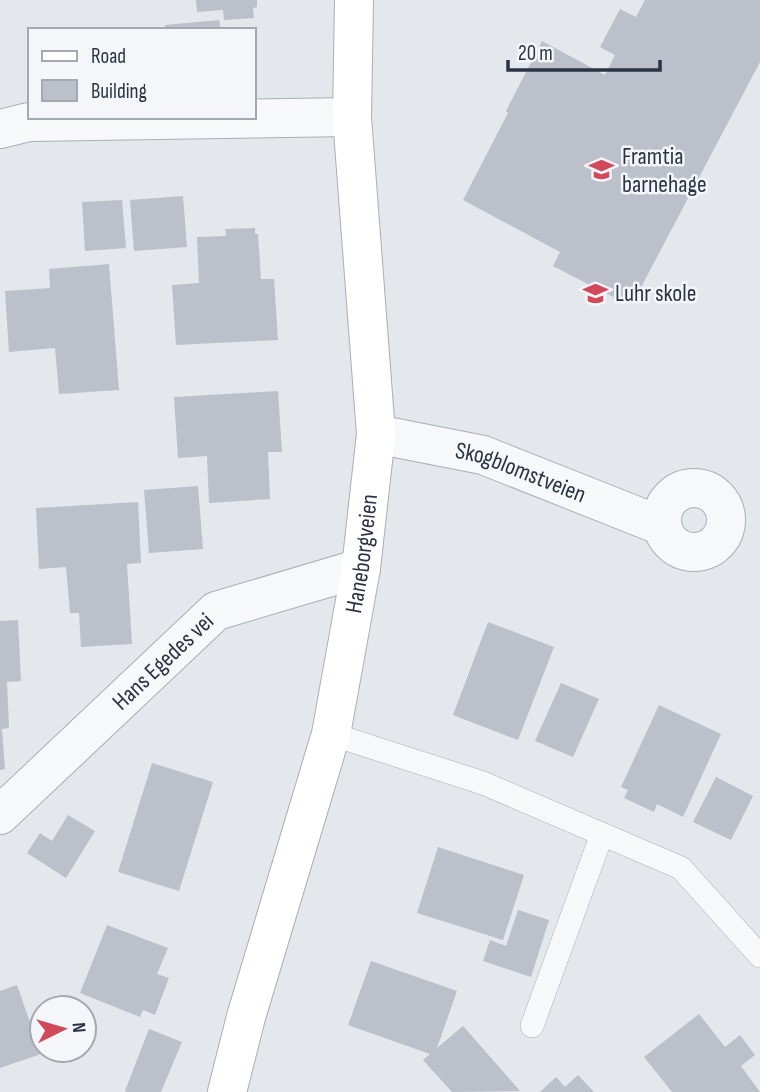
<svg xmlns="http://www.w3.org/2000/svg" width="760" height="1092" font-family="'Sofia Sans Condensed',sans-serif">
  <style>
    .building { fill: #bbc0ca }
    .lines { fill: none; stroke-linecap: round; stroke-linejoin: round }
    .lane-casing { stroke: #a9aeb7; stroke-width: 24 }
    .street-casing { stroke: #a9aeb7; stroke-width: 40 }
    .secondary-casing { stroke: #a9aeb7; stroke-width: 40 }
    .lane { stroke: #f7f8fa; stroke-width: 23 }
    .street { stroke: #f7f8fa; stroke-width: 38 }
    .secondary { stroke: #fff; stroke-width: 38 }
    .labels { text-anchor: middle; stroke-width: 5; stroke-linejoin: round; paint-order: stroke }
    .poi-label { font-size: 24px; fill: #2b3445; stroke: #f4f6f9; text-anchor: start }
    .street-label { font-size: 24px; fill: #2b3445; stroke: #f4f6f9 }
  </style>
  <rect width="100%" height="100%" fill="#e4e7ec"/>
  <path class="building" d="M196 0H257V7L253 8 254 18 224 20 223 10 197 12Z
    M645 0H760V62L638 293 628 288 621 301 553 266 560 252 463 200 508 113 506 111 542 41 605 75 615 55 600 47 620 9 636 17Z
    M219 20 221 30H165V25Z
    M183 196 187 247 134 251 130 200Z
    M122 200 126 248 85 251 82 202Z
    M255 228V234H258L261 279H274L278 340 176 345 172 285 199 283 197 237 226 236 225 229Z
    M109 264 119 390 59 394 55 348 9 352 5 291 50 288 49 269Z
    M278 391 282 452H268L270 499 209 503 207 456 178 458 174 397Z
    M198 486 203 549 149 553 144 490Z
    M138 502 141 563 127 564 132 644 81 647 79 613H70L66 567 39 569 36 508Z
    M18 620 21 681 7 682 9 728 2 729 5 769 0 770V621Z
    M488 622 554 647 518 740 453 715Z
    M561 683 599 699 573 757 535 741Z
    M659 705 721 734 683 817 657 804 654 812 624 798 628 790 621 787Z
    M152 763 213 782 179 891 118 872Z
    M716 777 753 796 731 840 693 822Z
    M68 815 95 831 66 878 27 853 40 833 52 841Z
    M438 847 524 875 503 940 417 913Z
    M518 910 549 920 531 977 483 961 490 940 506 946Z
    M107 925 168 948 157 974 169 978 155 1015 143 1010 140 1017 80 993Z
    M371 961 457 991 437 1048 463 1026 520 1091 452 1092 423 1060 430 1054 348 1025Z
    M17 985 41 1054 0 1068V991Z
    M699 1014 725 1047 740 1035 755 1055 741 1066 760 1092H672L644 1057Z
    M149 1029 182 1042 161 1092H127L125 1091Z
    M578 1075 594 1092H540L556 1077 565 1087Z"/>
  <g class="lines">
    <defs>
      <path id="lane" d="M331 734 483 783 681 868 760 956
        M532 1026 602 834"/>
      <g id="street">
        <path d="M0 129 29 122 352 117"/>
        <path id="s1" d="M376 434 483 455 662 526"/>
        <circle cx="694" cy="520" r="32"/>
        <path id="s2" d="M0 815 216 611 361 568"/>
      </g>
      <g id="secondary">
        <path id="s3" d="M227 1092 246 1017 331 734 361 568 376 434 352 117 354 0"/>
      </g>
    </defs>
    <use href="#lane" class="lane-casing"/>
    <use href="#street" class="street-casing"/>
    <use href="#secondary" class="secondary-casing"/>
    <use href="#lane" class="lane"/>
    <use href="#street" class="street"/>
    <use href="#secondary" class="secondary"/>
  </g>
  <defs>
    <symbol id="school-bare" viewBox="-9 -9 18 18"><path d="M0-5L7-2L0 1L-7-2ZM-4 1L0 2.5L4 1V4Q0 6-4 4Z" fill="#d1495b" stroke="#f4f6f9" stroke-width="2.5" paint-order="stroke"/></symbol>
  </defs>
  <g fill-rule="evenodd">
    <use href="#school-bare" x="584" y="152" width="35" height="35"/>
    <use href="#school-bare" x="578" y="276" width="35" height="35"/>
  </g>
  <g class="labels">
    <g class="poi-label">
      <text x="622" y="164">Framtia<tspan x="622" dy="28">barnehage</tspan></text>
      <text x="615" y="301">Luhr skole</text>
    </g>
    <g class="street-label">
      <text dy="8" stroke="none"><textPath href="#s1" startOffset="150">Skogblomstveien</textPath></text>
      <text dy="8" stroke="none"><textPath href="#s3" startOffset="556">Haneborgveien</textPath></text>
      <text dy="8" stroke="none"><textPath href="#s2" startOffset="224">Hans Egedes vei</textPath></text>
    </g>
  </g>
  <rect x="28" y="28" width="228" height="91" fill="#f4f6f9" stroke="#a4a8b1" stroke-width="2"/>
  <rect x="42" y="51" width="35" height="10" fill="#ffffff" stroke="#a4a8b1" stroke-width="2"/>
  <text x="91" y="63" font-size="21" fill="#2b3445">Road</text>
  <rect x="42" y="80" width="35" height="21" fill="#bbc0ca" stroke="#a4a8b1" stroke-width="2"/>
  <text x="91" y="98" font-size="21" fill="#2b3445">Building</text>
  <g transform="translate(63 1029) rotate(85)"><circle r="33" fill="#f4f6f9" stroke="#a4a8b1" stroke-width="2"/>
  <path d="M0-5L12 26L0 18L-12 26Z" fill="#d1495b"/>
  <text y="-10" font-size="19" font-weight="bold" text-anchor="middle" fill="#2b3445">N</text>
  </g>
  <path d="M508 60v10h152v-10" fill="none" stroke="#2b3445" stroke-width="3.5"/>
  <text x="518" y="60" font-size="21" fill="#2b3445" stroke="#f4f6f9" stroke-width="5" paint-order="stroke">20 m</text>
</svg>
